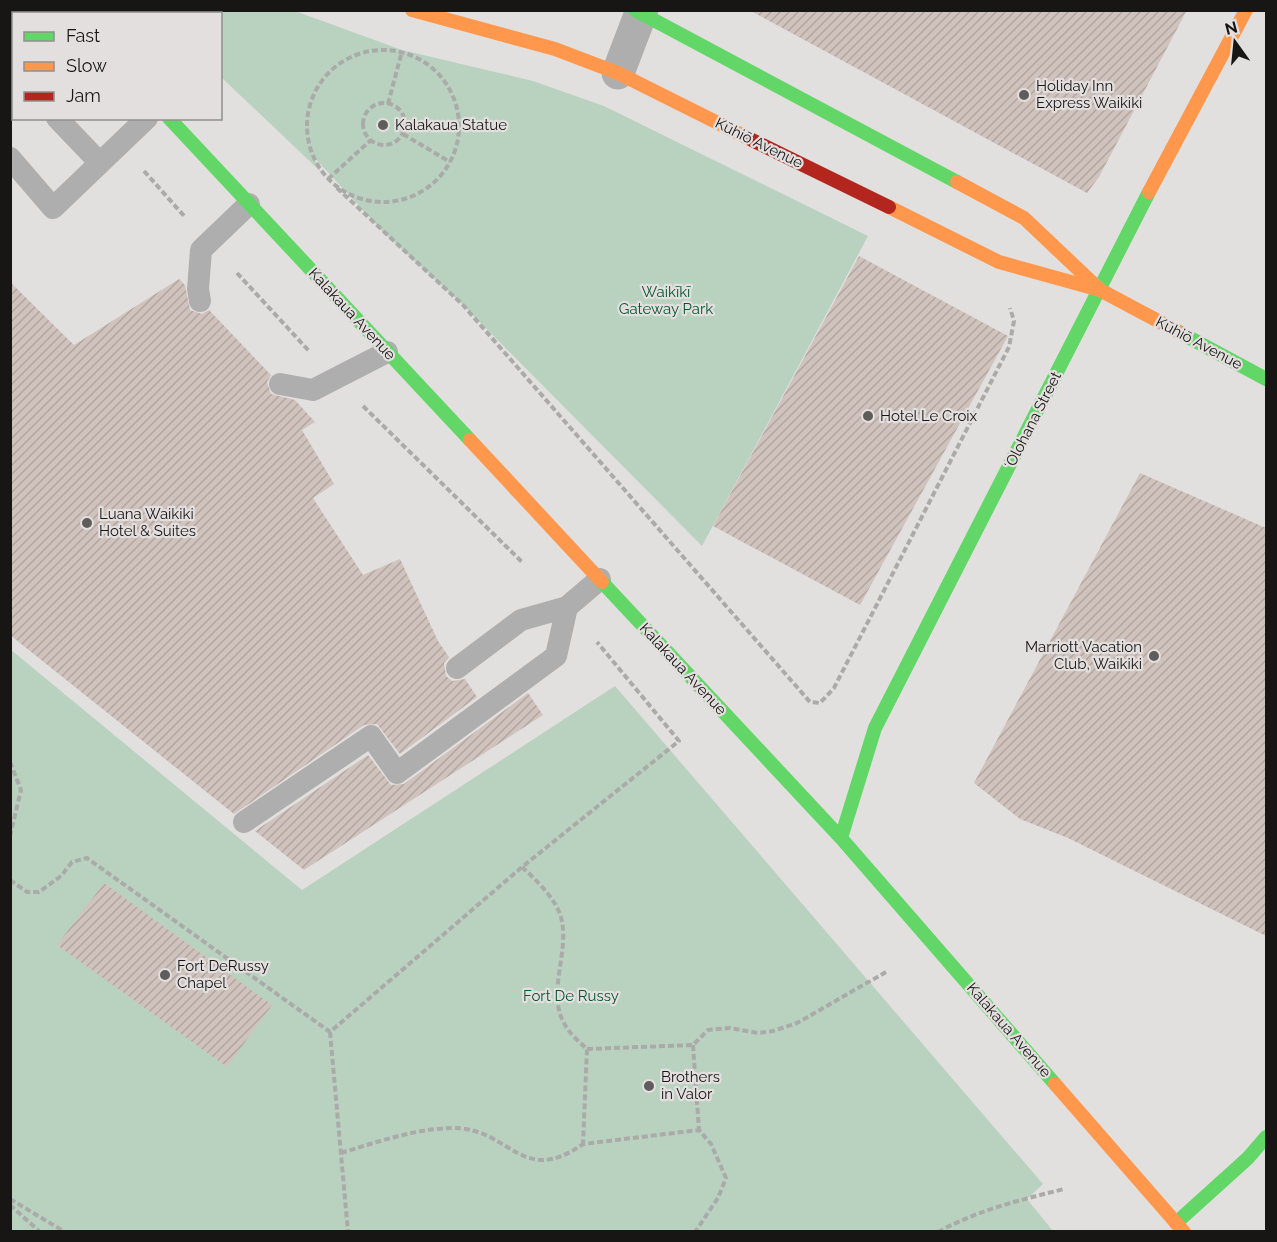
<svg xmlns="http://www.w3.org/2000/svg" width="1277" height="1242" font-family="Raleway,sans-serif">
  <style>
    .green { fill: #b9d2c0 }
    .building { fill: url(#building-hatch) }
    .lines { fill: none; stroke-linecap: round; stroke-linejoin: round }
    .path { stroke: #aaaaa9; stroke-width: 4; stroke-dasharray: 6 3; stroke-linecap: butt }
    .lane { stroke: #afaeae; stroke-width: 22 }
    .street { stroke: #afaeae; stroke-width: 33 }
    .fast { stroke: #63d668; stroke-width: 14 }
    .slow { stroke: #ff974d; stroke-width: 14 }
    .jam { stroke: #b3261e; stroke-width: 14 }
    .poi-dot { fill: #5e5d5c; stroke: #e3dfde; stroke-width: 2 }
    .labels { text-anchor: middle; stroke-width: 4.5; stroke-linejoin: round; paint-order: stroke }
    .poi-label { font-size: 15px; fill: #171615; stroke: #e3dfde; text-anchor: start }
    .street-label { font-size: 15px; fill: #171615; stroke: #e3dfde }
    .park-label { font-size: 15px; fill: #035932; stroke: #e3dfde }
  </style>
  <defs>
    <pattern id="building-hatch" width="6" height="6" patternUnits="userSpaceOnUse" patternTransform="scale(1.5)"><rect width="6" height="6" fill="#d0c2bc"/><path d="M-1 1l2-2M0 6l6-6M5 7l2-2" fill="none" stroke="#b2a6a1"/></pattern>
  </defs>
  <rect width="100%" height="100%" fill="#e2e0df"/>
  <path class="green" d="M150 11H295L402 50 533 81 604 106 868 236 702 546 463 305 384 233 313 156 321 172 221 77 220 14H154Z
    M10 649 302 890 615 686 1043 1184 1027 1199 1053 1231H11Z"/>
  <path class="building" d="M749 10H1187L1099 177 1087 193Z
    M859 256 1008 336 860 605 713 526Z
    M179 279 185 285 190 310 202 314 209 310 271 375 267 382 271 394 295 400 315 422 302 430 334 484 313 498 363 575 400 559 438 641 449 657 444 663 446 676 452 681 465 679 477 697 400 754 377 724 364 725 234 814 10 635V282L74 345Z
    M1140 473 1266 528V936L1068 838 1020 819 974 783Z
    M528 693 543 715 304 870 255 831 368 755 391 785 404 784Z
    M104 883 272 1005 227 1067 57 945Z"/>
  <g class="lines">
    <path class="path" d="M307 126a76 76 0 1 1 152 0a76 76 0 1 1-152 0Z
      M363 124a21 21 0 1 1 42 0a21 21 0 1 1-42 0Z
      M388 104 402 51
      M403 134 450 162
      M144 171 185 217
      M328 179 371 140
      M337 188 463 305 810 702 820 703 834 688 1009 347 1014 321 1010 308
      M237 273 309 351
      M363 406 522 562
      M10 762 21 790 10 836
      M522 867C536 880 553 896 560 914 572 950 545 992 565 1025 570 1034 579 1042 587 1049L583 1144
      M10 880 27 892H39L61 876 72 862 87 858 330 1032 522 867 679 741 597 642
      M330 1032 348 1232
      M693 1045 699 1130
      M587 1049 693 1045 708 1030 730 1028 758 1033 773 1031 797 1023 886 972
      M341 1153C377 1142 414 1129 452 1128 510 1127 521 1188 583 1144L699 1130 711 1144 726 1178 718 1198 695 1232
      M10 1199 65 1232
      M10 1205 40 1232
      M938 1232C978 1210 1020 1200 1064 1189"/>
    <path class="lane" d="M10 69 14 72
      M57 118 100 163
      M10 158 53 208 147 118
      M200 301 198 289 201 250 249 204
      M280 384 313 390 387 352
      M457 668 521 620 567 607
      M244 822 371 736 397 773 556 656 567 607 600 579"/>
    <path class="street" d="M618 73 642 10"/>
    <path class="fast" d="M60 10 63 14
      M635 10 957 182
      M169 118 470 440
      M1177 331 1266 379
      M602 582 841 838 1055 1084
      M841 838 875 728 1149 192
      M1176 1223 1248 1158 1266 1137"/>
    <path class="slow" d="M412 10 555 49 618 73 752 140
      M957 182 1024 218 1099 289
      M1149 192 1246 10
      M889 207 999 262 1100 290 1177 331
      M470 440 602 582
      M1055 1084 1184 1232"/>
    <path class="jam" d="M752 140 889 207"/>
  </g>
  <g class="poi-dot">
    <circle cx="1024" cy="95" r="6"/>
    <circle cx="383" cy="125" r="6"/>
    <circle cx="868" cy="416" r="6"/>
    <circle cx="87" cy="523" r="6"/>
    <circle cx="1154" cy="656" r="6"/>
    <circle cx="165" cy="975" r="6"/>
    <circle cx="649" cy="1086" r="6"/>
  </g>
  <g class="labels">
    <g class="poi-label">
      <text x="1036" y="91">Holiday Inn<tspan x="1036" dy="17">Express Waikiki</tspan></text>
      <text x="395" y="130">Kalakaua Statue</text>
      <text x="880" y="421">Hotel Le Croix</text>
      <text x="99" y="519">Luana Waikiki<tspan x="99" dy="17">Hotel &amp; Suites</tspan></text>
      <text x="1142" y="652" text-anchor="end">Marriott Vacation<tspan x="1142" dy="17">Club, Waikiki</tspan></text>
      <text x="177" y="971">Fort DeRussy<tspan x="177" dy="17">Chapel</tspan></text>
      <text x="661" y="1082">Brothers<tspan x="661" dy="17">in Valor</tspan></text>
    </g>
    <g class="street-label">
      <text transform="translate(759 143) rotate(26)" y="5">Kūhiō Avenue</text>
      <text transform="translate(352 314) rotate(47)" y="5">Kalakaua Avenue</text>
      <text transform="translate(1199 343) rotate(28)" y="5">Kūhiō Avenue</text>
      <text transform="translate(1033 420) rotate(-63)" y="5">ʻOlohana Street</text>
      <text transform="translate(683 669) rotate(47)" y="5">Kalakaua Avenue</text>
      <text transform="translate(1009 1030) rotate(49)" y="5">Kalakaua Avenue</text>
    </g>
    <g class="park-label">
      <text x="666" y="297">Waikīkī<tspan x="666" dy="17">Gateway Park</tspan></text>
      <text x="571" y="1001">Fort De Russy</text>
    </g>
  </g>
  <rect width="1277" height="1242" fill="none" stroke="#171615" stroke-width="24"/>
  <rect x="12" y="12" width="210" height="108" fill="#e3dfde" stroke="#918f8e" stroke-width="1.5"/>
  <rect x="24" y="32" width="30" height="9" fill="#63d668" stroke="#918f8e" stroke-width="1.5"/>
  <text x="66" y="42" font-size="18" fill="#171615">Fast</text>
  <rect x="24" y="62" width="30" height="9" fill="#ff974d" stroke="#918f8e" stroke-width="1.5"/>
  <text x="66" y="72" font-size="18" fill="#171615">Slow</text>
  <rect x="24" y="92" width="30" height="9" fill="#b3261e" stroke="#918f8e" stroke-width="1.5"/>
  <text x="66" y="102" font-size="18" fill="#171615">Jam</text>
  <g transform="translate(1235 42) rotate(345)" stroke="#e3dfde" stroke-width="4.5" paint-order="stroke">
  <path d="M0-4.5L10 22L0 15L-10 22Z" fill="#171615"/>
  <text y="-9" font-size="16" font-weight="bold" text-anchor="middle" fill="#171615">N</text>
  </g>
</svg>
